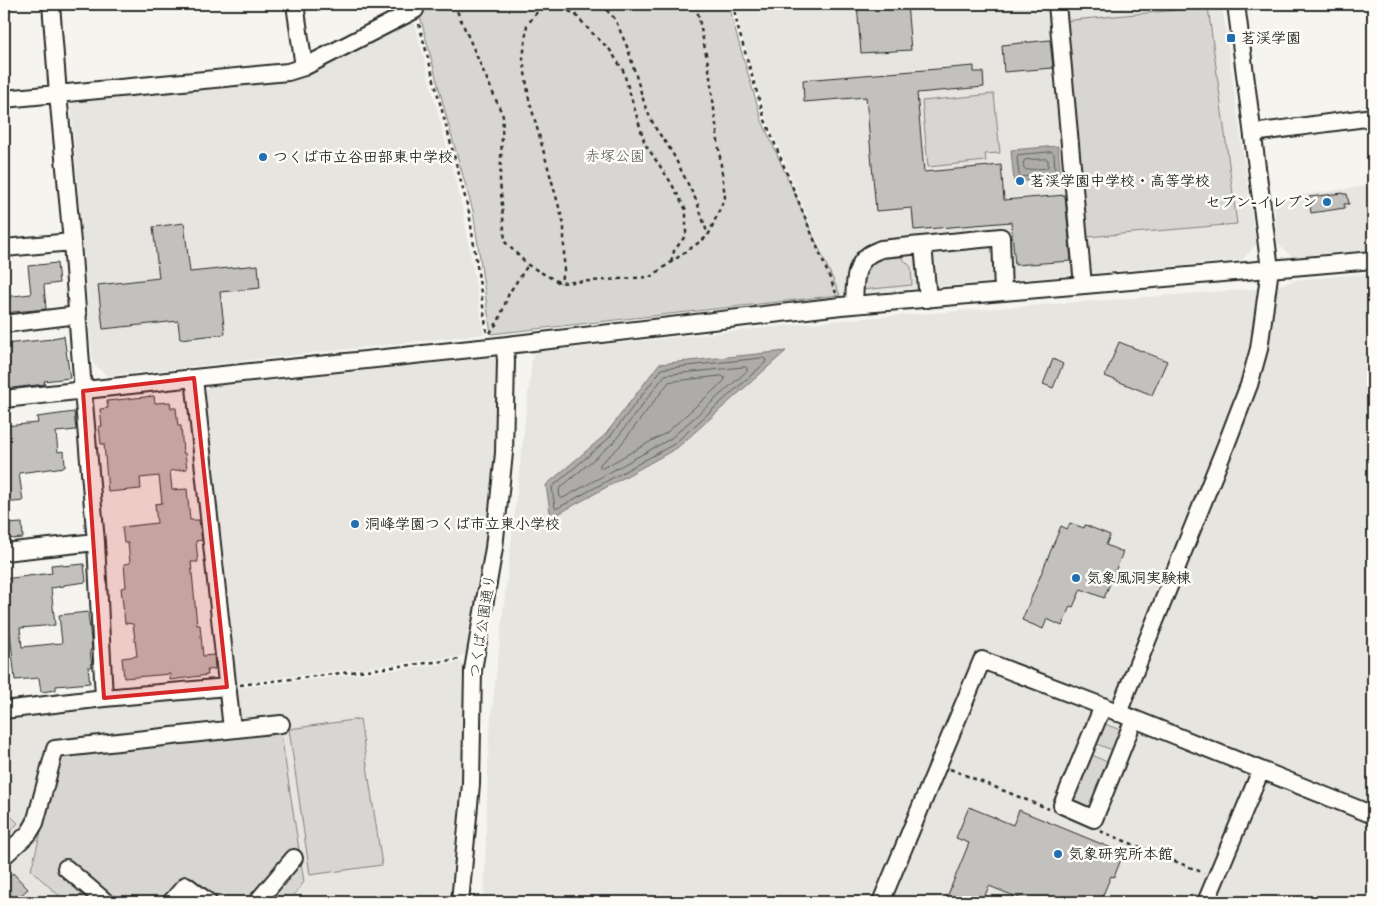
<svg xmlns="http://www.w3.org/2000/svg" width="1377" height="906" font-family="'Comic Neue','Klee One',sans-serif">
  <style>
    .built { fill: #e6e5e0 }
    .green { fill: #d7d6d2; stroke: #81807e }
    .water { fill: #adaca9; stroke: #797877 }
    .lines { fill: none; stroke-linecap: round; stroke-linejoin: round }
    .shore { stroke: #5f5f5d; stroke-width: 1 }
    .building { fill: #c2c1be; stroke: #2b2b2b }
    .minor-casing { stroke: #2b2b2b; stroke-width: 20 }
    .path { stroke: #2b2b2b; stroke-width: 2.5; stroke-dasharray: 4 4; stroke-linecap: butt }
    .minor { stroke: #fdfcf7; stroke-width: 16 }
    .marked { fill: #d62828; fill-opacity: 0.2; stroke: #d62828; stroke-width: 4; stroke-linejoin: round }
    .poi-dot { fill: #1f6fb2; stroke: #fdfcf7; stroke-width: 2 }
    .labels { text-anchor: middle; stroke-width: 5; stroke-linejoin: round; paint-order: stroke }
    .poi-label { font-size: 15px; font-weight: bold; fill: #2b2b2b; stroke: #fdfcf7; text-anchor: start }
    .park-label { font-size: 15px; fill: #565655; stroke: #fdfcf7 }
    .street-label { font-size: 15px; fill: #2b2b2b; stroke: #fdfcf7 }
  </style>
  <rect width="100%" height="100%" fill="#f5f4ef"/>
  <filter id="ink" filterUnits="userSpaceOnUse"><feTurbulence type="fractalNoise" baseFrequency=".02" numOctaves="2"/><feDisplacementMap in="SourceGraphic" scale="10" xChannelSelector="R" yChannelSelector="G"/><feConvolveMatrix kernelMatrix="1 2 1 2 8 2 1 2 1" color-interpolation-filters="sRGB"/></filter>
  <g filter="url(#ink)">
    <path class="built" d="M735 4H1222L1256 245 1242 260 840 295 766 116 742 38Z
      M413 16 463 210 484 334 108 376 93 364 71 105 77 98 289 78Z
      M1367 186 1373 239V249L1292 257 1278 244 1273 199Z
      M1373 273V902H484L489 736 533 352 851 319 1267 288 1297 280Z
      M495 357 502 396 487 548 466 653 462 656 236 683 205 391 208 387Z
      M461 662 464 665 462 680 464 765 457 828 452 902H4V715Z"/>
    <path class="green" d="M416 4H729L736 33 762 121 840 295 491 334 473 211 451 134 419 12Z
      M1208 7 1237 224 1087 237 1063 21Z
      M994 94 1000 153 985 154 986 161 928 167 922 101Z
      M901 257 911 267 912 285 862 290 865 266 873 259Z
      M360 719 382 865 310 875 289 729Z
      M1102 723 1123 731 1115 751 1094 743Z
      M280 727 304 882 289 902H66L31 870 62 752Z
      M1090 754 1109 763 1091 808 1070 800Z
      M4 809 18 823 4 838Z"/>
    <path class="water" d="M1058 146 1061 178 1014 182 1011 150Z
      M786 351 677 448 551 518 546 485 605 435 659 364Z"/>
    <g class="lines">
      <path class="shore" d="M1052 152 1054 154 1055 171 1054 173 1021 177 1019 175 1017 157 1018 155Z
        M1046 159 1048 160V166L1047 168 1026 170 1024 168 1023 163 1025 160Z
        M763 358 766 360 765 363 674 444 558 508H555L552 487 609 438 662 369Z
        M745 367 747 368V371L670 439 563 498H560L559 489 614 442 665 375Z
        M722 376 725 378 724 381 666 433 603 468 600 467V464L619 447 669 382Z"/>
    </g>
    <path class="building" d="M857 4H907L911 50 861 53Z
      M1050 40 1053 68 1004 72 1002 45Z
      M974 66V72H983L984 87 917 93 924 172 1001 165 1004 200 1065 195 1071 261 1015 265 1011 222 914 230 912 208 876 211 866 97 804 102 803 80Z
      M1343 193V194H1347L1349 204H1344L1345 208 1311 213 1309 197Z
      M184 223 190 272 258 265 260 288 220 292 225 334 180 339 178 321 103 329 98 285 159 278 153 227Z
      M57 263 59 283 44 285 46 309 4 313V297L31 294 28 266Z
      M64 336 70 378 44 381 45 384 4 389V344L52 339V338Z
      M1119 342 1167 361 1152 395 1105 376Z
      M1053 359 1063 364 1053 388 1043 384Z
      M154 396 155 403 170 402 171 408H176L178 426H181L183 453H185L187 469 170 471 172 490 187 489 190 520H199L202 540 196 541 198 562H191L197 625H200L203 656 214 655 215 669 207 670 208 675 170 680V674L124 678 122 658 137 656 133 624 125 623 121 588 126 587 124 564 130 563 128 543H124L122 527 157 523 155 504 162 503 159 476 140 478 141 489 108 492 104 444H101L99 426H102L100 409 108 408 107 401Z
      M74 412 76 430 56 432 58 452 64 451 65 467 19 473 23 501 4 503V426L38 423 37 417Z
      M22 523 23 538 8 539 6 524Z
      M1070 523 1084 528 1085 525 1110 535 1106 545 1123 552 1104 598 1081 589 1073 607 1070 606 1062 626 1047 619 1043 629 1022 620 1061 526 1067 529Z
      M62 564V566L84 564 86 582 64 585V586L51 588 55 625 20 628 22 647 62 643 59 615 88 612 92 650H90L92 667H88L90 683 56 686V690L41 692 39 678 15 680 9 622 4 623V579L52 573 51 565Z
      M969 807 1013 825 1019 810 1121 852 1119 856 1122 857 1114 877 1111 876 1100 902H1029L989 886 982 902H945L969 843 956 838Z
      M13 873 28 889 13 902H4V882Z"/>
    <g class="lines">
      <defs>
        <path id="minor" d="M295 4 304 67
          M1057 4 1083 285
          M4 99 288 72 304 67 415 10
          M1253 133 1373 117
          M923 245 928 299
          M4 248 72 242
          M854 305C855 287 853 265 870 254 873 252 877 251 881 249L1001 237 1003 292
          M4 324 78 315
          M194 378 232 729
          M4 399 194 378 490 347 841 306 1373 260
          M4 552 96 542
          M104 698 227 687
          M1103 706 1062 805 1094 819 1134 719
          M4 710 104 698 96 542 83 391 72 242 58 94 51 4
          M1118 713 1226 445 1249 385 1259 349 1270 269 1236 4
          M4 856 29 833 35 823 55 749 281 724
          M66 868 106 902
          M171 902 186 885 208 902
          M257 902 294 858
          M460 902 471 784 473 670 494 548 504 453 506 360 505 351
          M881 902 982 660 1097 704 1373 815
          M1206 902 1261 770"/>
      </defs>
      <use href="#minor" class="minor-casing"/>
      <path class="path" d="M454 4 503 116 500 180 505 242 528 265 560 283 650 277 708 236 725 197 709 69 696 4
        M550 4 541 7 527 25 523 59 529 99 564 225V270L560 283
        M554 4 575 14 591 32 610 50 623 70 645 144 670 181 686 210V235L674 251 671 262
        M601 4 615 19 628 49 646 109 656 129 672 152 697 202 708 235
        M733 4 738 28 765 120 836 293
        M456 8 462 4
        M419 24 469 212 487 333
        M490 333 499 320 509 293 528 265
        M240 685 461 659
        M950 769 1049 809
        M1100 831 1204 873"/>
      <use href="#minor" class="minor"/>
    </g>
  </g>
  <path class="marked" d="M194 378 227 687 104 698 83 391Z"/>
  <g class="poi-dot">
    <rect x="1226" y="33" width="10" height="10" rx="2.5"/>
    <circle cx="263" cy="157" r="5"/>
    <circle cx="1020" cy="181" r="5"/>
    <circle cx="1327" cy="202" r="5"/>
    <circle cx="355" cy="524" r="5"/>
    <circle cx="1076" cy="578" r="5"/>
    <circle cx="1058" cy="854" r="5"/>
  </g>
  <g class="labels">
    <g class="poi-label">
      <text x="1241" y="43">茗渓学園</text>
      <text x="273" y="162">つくば市立谷田部東中学校</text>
      <text x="1030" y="186">茗渓学園中学校・高等学校</text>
      <text x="1317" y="207" text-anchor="end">セブン-イレブン</text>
      <text x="365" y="529">洞峰学園つくば市立東小学校</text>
      <text x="1086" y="583">気象風洞実験棟</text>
      <text x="1068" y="859">気象研究所本館</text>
    </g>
    <g class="park-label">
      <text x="615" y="161">赤塚公園</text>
    </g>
    <g class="street-label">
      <text transform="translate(482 626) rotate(-81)" y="5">つくば公園通り</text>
    </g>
  </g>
  <rect width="1377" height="906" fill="none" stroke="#fdfcf7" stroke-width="20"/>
  <rect x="10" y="10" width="1357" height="886" fill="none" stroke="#2b2b2b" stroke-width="2" filter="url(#ink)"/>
</svg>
